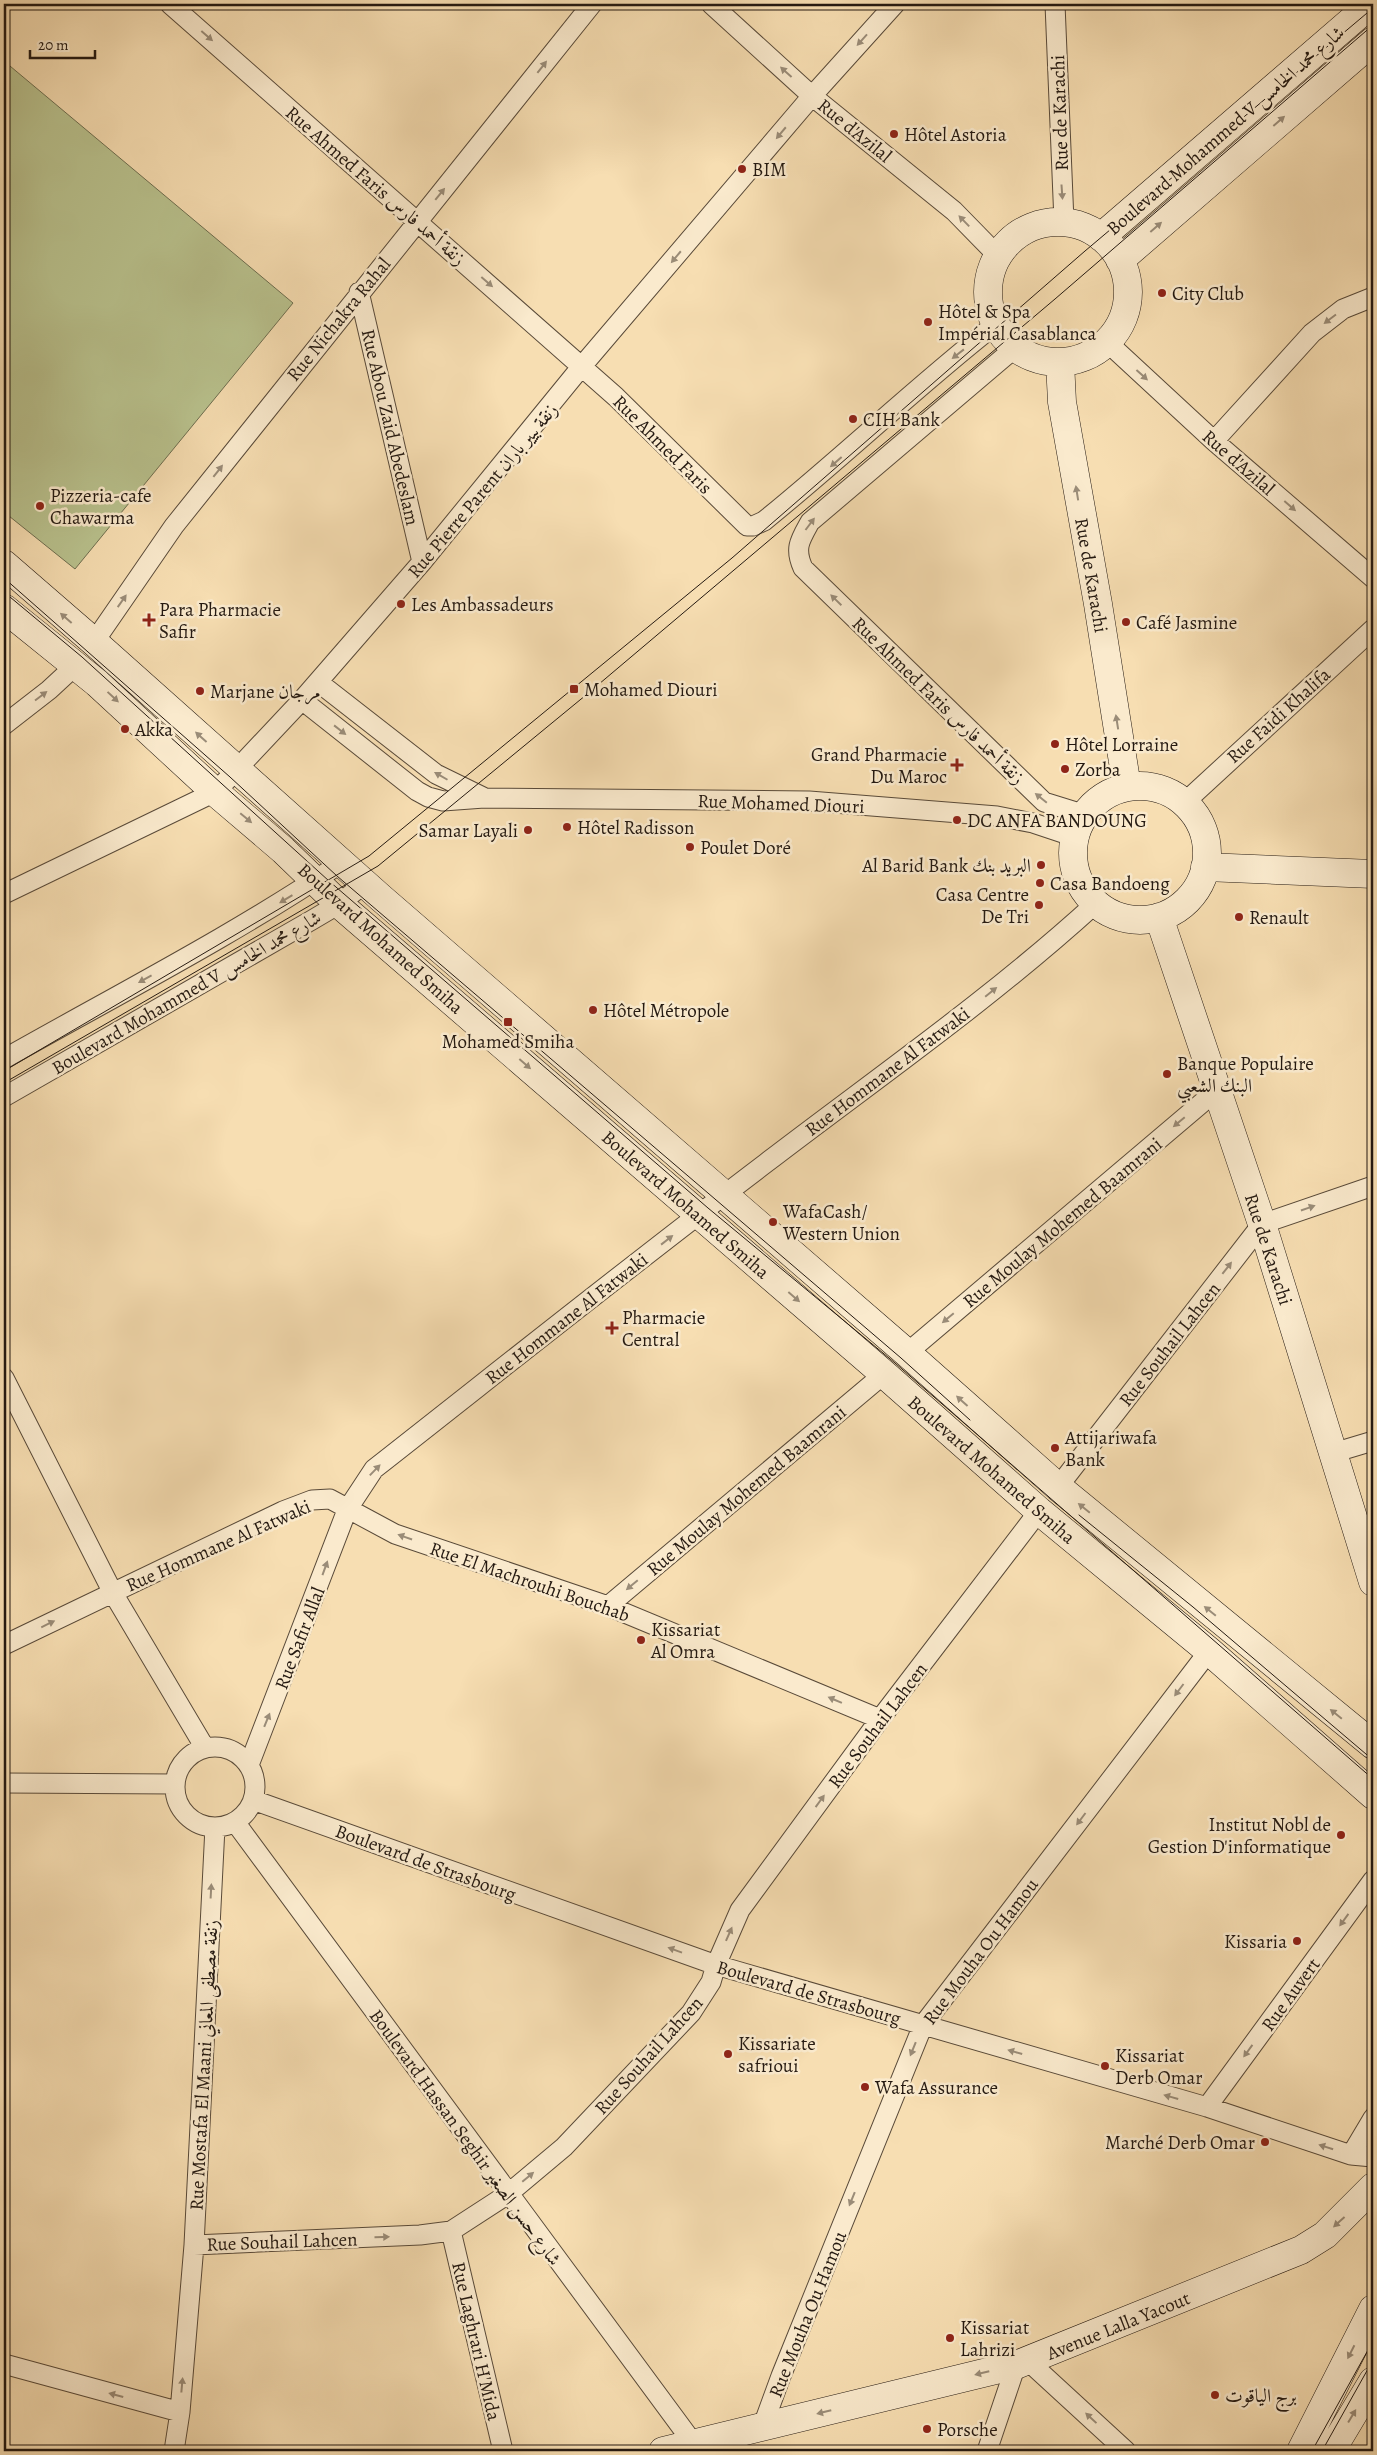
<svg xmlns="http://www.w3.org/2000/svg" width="1377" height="2455" font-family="Alegreya,Amiri,serif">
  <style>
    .green { fill: #b9c28e; stroke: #6e6e50 }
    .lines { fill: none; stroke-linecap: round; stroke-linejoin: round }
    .street-casing { stroke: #594a39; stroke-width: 21 }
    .secondary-casing { stroke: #241911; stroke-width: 29 }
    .street { stroke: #faeacd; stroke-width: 19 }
    .secondary { stroke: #faeacd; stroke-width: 28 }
    .tram { stroke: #241911; stroke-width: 1 }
    .oneway { fill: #9a8c78 }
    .poi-dot { fill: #8f2418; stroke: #faeacd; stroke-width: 2 }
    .labels { text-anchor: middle; stroke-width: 5; stroke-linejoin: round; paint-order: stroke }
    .street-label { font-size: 19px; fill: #241911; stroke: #faeacd }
    .poi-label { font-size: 19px; fill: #241911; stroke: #faeacd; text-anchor: start }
  </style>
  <rect width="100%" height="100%" fill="#f7deb2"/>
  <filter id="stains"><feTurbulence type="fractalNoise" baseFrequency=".004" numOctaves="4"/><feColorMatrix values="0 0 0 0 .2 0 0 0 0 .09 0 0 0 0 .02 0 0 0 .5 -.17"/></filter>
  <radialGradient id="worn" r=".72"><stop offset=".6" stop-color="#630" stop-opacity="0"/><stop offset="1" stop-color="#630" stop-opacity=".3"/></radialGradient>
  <path class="green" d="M4 61 293 303 75 569 4 512Z"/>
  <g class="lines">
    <defs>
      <path id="street" d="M170 4 616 397 747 526H753L764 521C843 457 916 387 996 324
        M711 4 812 96 954 211 998 256
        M1055 4 1064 222
        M359 292 422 562
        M1107 342 1214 441 1373 578
        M1016 347 810 522C800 540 794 548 803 568L1044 802 1086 815
        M1214 441 1312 333 1343 309 1373 297
        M94 642 174 526 592 4
        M318 682 436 774 483 797
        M302 700 417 791 428 797 443 801 484 798 809 801 997 816 1033 823 1075 837
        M4 725 49 690 76 665
        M1184 803 1373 629
        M4 894 215 792 223 784 302 700 422 562 582 366 812 96 895 4
        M4 1059C117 995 234 935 341 863
        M4 1097 312 920 339 904 365 883
        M907 1353 1216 1091
        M4 1378 113 1593 205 1748
        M1333 1453 1373 1441
        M1058 1487 1262 1224 1373 1186
        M608 1606 884 1374
        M4 1645 283 1511 312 1500 330 1499 395 1534 608 1606 880 1719
        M175 1787a40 40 0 1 1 80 0a40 40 0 1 1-80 0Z
        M249 1765 347 1510 374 1469C504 1367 634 1263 766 1163 877 1078 992 998 1095 904
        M4 1783 175 1784
        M253 1800 716 1965 1207 2107 1351 2155 1373 2157
        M235 1822 699 2451
        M1207 2107 1373 1880
        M1351 2155 1373 2118
        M451 2231 503 2451
        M194 2245 420 2235 451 2231 508 2194 564 2147 691 2013 711 1982 716 1965 740 1910 880 1719 1039 1511
        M1028 2361 1126 2451
        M4 2364 180 2412
        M762 2428 781 2376 923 2025 1209 1651
        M174 2451 180 2412 194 2245 215 1827
        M987 2451 1016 2365"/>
      <path id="secondary" d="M988 292a70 70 0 1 1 140 0a70 70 0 1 1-140 0Z
        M1101 237 1371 4
        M1120 260 1373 41
        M1060 362 1062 402 1098 604 1127 787
        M4 564 94 642 381 898 907 1353 1058 1487 1373 1745
        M4 608 97 683 215 792 283 850 339 904 884 1374 1039 1511 1209 1651 1373 1795
        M1073 853a67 67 0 1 1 134 0a67 67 0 1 1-134 0Z
        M1205 867 1373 874
        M1159 917 1262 1224 1373 1582
        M663 2451 1016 2365 1301 2250 1325 2235 1373 2187
        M1301 2451 1373 2309
        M1331 2451 1373 2381"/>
    </defs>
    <use href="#street" class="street-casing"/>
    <use href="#secondary" class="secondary-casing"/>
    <use href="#street" class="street"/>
    <use href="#secondary" class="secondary"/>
    <path class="tram" d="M4 578 230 777 337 876 901 1358 970 1420
      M4 592 82 657 329 881 708 1208 895 1363 1373 1779
      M4 1071 369 856 732 558 1085 251 1373 8
      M4 1083 378 866 586 695 1055 299 1373 25
      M1079 1515 1193 1607 1373 1760
      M1312 2451 1373 2341
      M1322 2451 1373 2360"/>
  </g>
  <defs><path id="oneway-solid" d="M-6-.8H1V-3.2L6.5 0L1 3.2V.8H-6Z" transform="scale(1.25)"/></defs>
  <g class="oneway">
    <use href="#oneway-solid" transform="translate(207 36) rotate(41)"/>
    <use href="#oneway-solid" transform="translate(862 40) rotate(132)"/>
    <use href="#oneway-solid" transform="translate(542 67) rotate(-52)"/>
    <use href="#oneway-solid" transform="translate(786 72) rotate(-138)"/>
    <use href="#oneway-solid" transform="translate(1279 121) rotate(-41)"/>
    <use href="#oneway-solid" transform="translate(781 133) rotate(130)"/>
    <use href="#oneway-solid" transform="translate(1062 192) rotate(86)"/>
    <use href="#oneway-solid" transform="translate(440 194) rotate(-51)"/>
    <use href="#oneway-solid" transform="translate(964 221) rotate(-134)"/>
    <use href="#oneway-solid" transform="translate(1156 227) rotate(-41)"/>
    <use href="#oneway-solid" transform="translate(676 257) rotate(130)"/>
    <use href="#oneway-solid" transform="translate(487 282) rotate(41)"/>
    <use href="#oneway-solid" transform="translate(1330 319) rotate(143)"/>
    <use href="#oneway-solid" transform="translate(958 354) rotate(142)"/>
    <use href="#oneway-solid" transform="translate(1142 375) rotate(42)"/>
    <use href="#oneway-solid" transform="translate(836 462) rotate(139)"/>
    <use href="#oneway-solid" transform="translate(218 471) rotate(-52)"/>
    <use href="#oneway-solid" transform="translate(1077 493) rotate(-99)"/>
    <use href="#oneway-solid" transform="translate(1290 506) rotate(41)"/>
    <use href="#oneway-solid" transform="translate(810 524) rotate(-53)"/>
    <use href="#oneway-solid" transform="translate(836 600) rotate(-136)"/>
    <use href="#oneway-solid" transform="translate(122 601) rotate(-55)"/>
    <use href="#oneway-solid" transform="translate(66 618) rotate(-139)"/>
    <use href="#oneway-solid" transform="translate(41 696) rotate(-37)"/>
    <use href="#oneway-solid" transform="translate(113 697) rotate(43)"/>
    <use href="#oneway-solid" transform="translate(1117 722) rotate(-99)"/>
    <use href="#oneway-solid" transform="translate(340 730) rotate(38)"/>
    <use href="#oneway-solid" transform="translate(201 737) rotate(-138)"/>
    <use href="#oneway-solid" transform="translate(441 776) rotate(-150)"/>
    <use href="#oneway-solid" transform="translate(1041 798) rotate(-141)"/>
    <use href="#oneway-solid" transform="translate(246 818) rotate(40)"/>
    <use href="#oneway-solid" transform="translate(286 899) rotate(149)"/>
    <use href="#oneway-solid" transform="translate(145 979) rotate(151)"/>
    <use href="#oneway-solid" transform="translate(991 992) rotate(-39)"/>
    <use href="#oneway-solid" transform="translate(525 1064) rotate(41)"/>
    <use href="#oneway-solid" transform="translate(1179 1122) rotate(140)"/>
    <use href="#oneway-solid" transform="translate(1308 1208) rotate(-19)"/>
    <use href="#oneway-solid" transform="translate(667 1240) rotate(-38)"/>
    <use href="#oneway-solid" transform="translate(1227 1268) rotate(-52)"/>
    <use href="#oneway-solid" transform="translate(794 1297) rotate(41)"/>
    <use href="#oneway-solid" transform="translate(948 1318) rotate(140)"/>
    <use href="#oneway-solid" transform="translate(962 1401) rotate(-138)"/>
    <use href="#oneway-solid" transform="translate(375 1470) rotate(-46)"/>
    <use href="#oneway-solid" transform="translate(1084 1508) rotate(-141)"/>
    <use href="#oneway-solid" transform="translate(405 1537) rotate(-161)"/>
    <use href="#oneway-solid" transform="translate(325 1568) rotate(-70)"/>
    <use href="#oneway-solid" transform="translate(632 1585) rotate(140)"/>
    <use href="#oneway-solid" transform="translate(1210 1611) rotate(-141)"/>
    <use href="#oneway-solid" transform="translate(48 1624) rotate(-26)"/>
    <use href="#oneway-solid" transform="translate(1179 1690) rotate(127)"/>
    <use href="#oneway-solid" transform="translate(835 1700) rotate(-157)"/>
    <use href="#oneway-solid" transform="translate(1336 1714) rotate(-141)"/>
    <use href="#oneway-solid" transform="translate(267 1720) rotate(-68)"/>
    <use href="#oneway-solid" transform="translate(820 1801) rotate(-54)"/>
    <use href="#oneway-solid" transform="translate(1081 1819) rotate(127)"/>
    <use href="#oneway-solid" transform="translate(211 1891) rotate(-87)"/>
    <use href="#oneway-solid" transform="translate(1344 1920) rotate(126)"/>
    <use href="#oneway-solid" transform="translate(729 1934) rotate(-66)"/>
    <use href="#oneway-solid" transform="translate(675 1950) rotate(-160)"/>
    <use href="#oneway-solid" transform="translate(913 2049) rotate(112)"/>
    <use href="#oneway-solid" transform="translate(1248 2051) rotate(126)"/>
    <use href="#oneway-solid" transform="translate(1015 2052) rotate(-164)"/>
    <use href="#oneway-solid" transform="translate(1171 2097) rotate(-164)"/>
    <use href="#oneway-solid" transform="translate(1326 2147) rotate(-162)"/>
    <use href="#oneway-solid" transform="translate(528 2177) rotate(-40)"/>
    <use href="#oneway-solid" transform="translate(852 2199) rotate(112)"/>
    <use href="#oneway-solid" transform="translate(1339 2222) rotate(138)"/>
    <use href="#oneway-solid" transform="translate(382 2237) rotate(-2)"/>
    <use href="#oneway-solid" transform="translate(1351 2352) rotate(117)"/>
    <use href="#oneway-solid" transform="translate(982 2373) rotate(166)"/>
    <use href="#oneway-solid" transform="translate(182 2385) rotate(-85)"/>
    <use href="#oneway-solid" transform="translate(116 2395) rotate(-165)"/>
    <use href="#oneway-solid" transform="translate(824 2412) rotate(166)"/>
    <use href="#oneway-solid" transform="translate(1352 2416) rotate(-59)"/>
    <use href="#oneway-solid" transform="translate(1091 2418) rotate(-137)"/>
  </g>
  <g class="poi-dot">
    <circle cx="894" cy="134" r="5"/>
    <circle cx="742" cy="169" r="5"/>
    <circle cx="1162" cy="293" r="5"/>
    <circle cx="928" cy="322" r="5"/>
    <circle cx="853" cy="419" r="5"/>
    <circle cx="40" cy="506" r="5"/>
    <circle cx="401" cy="604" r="5"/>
    <path d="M146.5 612.5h5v5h5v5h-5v5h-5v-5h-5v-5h5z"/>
    <circle cx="1126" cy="622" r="5"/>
    <rect x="569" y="684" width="10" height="10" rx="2.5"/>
    <circle cx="200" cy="691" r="5"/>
    <circle cx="125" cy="729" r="5"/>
    <circle cx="1055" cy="744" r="5"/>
    <path d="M954.5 757.5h5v5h5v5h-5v5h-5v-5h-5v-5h5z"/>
    <circle cx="1065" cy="769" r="5"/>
    <circle cx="957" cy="820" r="5"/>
    <circle cx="567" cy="827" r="5"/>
    <circle cx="528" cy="830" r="5"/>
    <circle cx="690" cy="847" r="5"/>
    <circle cx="1041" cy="865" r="5"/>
    <circle cx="1040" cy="883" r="5"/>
    <circle cx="1039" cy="905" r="5"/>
    <circle cx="1239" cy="917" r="5"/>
    <circle cx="593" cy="1010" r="5"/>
    <rect x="503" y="1017" width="10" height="10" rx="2.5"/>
    <circle cx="1167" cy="1074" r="5"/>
    <circle cx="773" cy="1222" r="5"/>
    <path d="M609.5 1320.5h5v5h5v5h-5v5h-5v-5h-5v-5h5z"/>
    <circle cx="1055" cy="1448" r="5"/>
    <circle cx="641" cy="1640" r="5"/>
    <circle cx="1341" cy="1835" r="5"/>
    <circle cx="1297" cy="1941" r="5"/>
    <circle cx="728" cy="2054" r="5"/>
    <circle cx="1105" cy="2066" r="5"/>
    <circle cx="865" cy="2087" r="5"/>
    <circle cx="1265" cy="2142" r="5"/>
    <circle cx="950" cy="2338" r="5"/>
    <circle cx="1215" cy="2395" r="5"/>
    <circle cx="927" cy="2429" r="5"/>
  </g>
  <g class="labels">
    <g class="street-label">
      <text transform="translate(1059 113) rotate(-92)" y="7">Rue de Karachi</text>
      <text transform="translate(855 130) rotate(39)" y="7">Rue d'Azilal</text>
      <text transform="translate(1225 130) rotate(-41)" y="7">Boulevard Mohammed V شارع محمد الخامس</text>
      <text transform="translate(376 185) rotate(41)" y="7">Rue Ahmed Faris زنقة أحمد فارس</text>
      <text transform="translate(338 319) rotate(-51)" y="7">Rue Nichakra Rahal</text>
      <text transform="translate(391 427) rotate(77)" y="7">Rue Abou Zaid Abedeslam</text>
      <text transform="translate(663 444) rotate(45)" y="7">Rue Ahmed Faris</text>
      <text transform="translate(1239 462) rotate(41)" y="7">Rue d'Azilal</text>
      <text transform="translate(482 490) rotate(-50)" y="7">Rue Pierre Parent زنقة بيير باران</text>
      <text transform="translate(1092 575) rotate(80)" y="7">Rue de Karachi</text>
      <text transform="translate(939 700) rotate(44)" y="7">Rue Ahmed Faris زنقة أحمد فارس</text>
      <text transform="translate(1278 715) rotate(-42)" y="7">Rue Faidi Khalifa</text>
      <text transform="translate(781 803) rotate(2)" y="7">Rue Mohamed Diouri</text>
      <text transform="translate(381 938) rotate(42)" y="7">Boulevard Mohamed Smiha</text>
      <text transform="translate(186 992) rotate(-30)" y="7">Boulevard Mohammed V شارع محمد الخامس</text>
      <text transform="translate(887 1071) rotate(-37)" y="7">Rue Hommane Al Fatwaki</text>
      <text transform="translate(686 1204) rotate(41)" y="7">Boulevard Mohamed Smiha</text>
      <text transform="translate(1062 1222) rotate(-40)" y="7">Rue Moulay Mohemed Baamrani</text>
      <text transform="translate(1269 1249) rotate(72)" y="7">Rue de Karachi</text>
      <text transform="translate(566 1318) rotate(-38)" y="7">Rue Hommane Al Fatwaki</text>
      <text transform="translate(1169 1344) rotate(-52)" y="7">Rue Souhail Lahcen</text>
      <text transform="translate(992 1469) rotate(41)" y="7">Boulevard Mohamed Smiha</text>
      <text transform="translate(746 1490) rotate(-40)" y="7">Rue Moulay Mohemed Baamrani</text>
      <text transform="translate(218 1545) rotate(-24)" y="7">Rue Hommane Al Fatwaki</text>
      <text transform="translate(530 1581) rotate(19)" y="7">Rue El Machrouhi Bouchab</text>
      <text transform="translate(299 1638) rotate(-69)" y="7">Rue Safir Allal</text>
      <text transform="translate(877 1725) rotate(-53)" y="7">Rue Souhail Lahcen</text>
      <text transform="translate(426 1862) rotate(20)" y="7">Boulevard de Strasbourg</text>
      <text transform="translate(980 1951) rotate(-53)" y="7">Rue Mouha Ou Hamou</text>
      <text transform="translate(809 1992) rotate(16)" y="7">Boulevard de Strasbourg</text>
      <text transform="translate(1290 1994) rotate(-54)" y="7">Rue Auvert</text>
      <text transform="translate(648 2055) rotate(-48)" y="7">Rue Souhail Lahcen</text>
      <text transform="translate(203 2065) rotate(-87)" y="7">Rue Mostafa El Maani زنقة مصطفى المعاني</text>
      <text transform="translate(466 2137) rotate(54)" y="7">Boulevard Hassan Seghir شارع حسن الصغير</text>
      <text transform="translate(282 2241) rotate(-2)" y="7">Rue Souhail Lahcen</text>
      <text transform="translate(807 2314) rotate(-68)" y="7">Rue Mouha Ou Hamou</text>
      <text transform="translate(1118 2325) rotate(-22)" y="7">Avenue Lalla Yacout</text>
      <text transform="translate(477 2341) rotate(77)" y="7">Rue Laghrari H'Mida</text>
    </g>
    <g class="poi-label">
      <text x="904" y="141">Hôtel Astoria</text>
      <text x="752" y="176">BIM</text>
      <text x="1172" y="300">City Club</text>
      <text x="938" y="318">Hôtel &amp; Spa<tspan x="938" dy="22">Impérial Casablanca</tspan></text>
      <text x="863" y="426">CIH Bank</text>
      <text x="50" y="502">Pizzeria-cafe<tspan x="50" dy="22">Chawarma</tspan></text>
      <text x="411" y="611">Les Ambassadeurs</text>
      <text x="159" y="616">Para Pharmacie<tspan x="159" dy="22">Safir</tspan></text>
      <text x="1136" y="629">Café Jasmine</text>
      <text x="584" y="696">Mohamed Diouri</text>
      <text x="210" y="698">Marjane مرجان</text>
      <text x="135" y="736">Akka</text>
      <text x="1065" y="751">Hôtel Lorraine</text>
      <text x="947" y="761" text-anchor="end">Grand Pharmacie<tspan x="947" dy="22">Du Maroc</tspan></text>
      <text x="1075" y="776">Zorba</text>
      <text x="967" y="827">DC ANFA BANDOUNG</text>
      <text x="577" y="834">Hôtel Radisson</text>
      <text x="518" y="837" text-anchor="end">Samar Layali</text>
      <text x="700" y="854">Poulet Doré</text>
      <text x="1031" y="872" text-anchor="end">Al Barid Bank البريد بنك</text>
      <text x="1050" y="890">Casa Bandoeng</text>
      <text x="1029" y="901" text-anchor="end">Casa Centre<tspan x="1029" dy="22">De Tri</tspan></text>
      <text x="1249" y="924">Renault</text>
      <text x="603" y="1017">Hôtel Métropole</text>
      <text x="508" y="1048" text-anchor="middle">Mohamed Smiha</text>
      <text x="1177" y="1070">Banque Populaire<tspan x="1177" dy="22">البنك الشعبي</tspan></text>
      <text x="783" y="1218">WafaCash/<tspan x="783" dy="22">Western Union</tspan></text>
      <text x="622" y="1324">Pharmacie<tspan x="622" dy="22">Central</tspan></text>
      <text x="1065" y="1444">Attijariwafa<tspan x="1065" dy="22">Bank</tspan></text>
      <text x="651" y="1636">Kissariat<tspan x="651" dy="22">Al Omra</tspan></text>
      <text x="1331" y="1831" text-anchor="end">Institut Nobl de<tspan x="1331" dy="22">Gestion D'informatique</tspan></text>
      <text x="1287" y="1948" text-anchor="end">Kissaria</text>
      <text x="738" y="2050">Kissariate<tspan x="738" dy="22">safrioui</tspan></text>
      <text x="1115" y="2062">Kissariat<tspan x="1115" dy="22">Derb Omar</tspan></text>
      <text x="875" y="2094">Wafa Assurance</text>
      <text x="1255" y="2149" text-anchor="end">Marché Derb Omar</text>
      <text x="960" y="2334">Kissariat<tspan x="960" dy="22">Lahrizi</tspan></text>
      <text x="1225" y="2402">برج الياقوت</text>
      <text x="937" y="2436">Porsche</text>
    </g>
  </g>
  <rect width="1377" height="2455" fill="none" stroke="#f7deb2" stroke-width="20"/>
  <rect x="5" y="5" width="1367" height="2445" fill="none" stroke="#241911" stroke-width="2.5"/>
  <rect x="10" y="10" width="1357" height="2435" fill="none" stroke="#241911"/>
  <path d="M30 50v8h65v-8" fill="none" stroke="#241911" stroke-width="2.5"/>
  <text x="38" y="50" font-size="15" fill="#241911" stroke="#faeacd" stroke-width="4" paint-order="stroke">20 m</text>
  <rect width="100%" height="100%" filter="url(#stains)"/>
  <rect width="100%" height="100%" fill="url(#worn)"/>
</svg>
